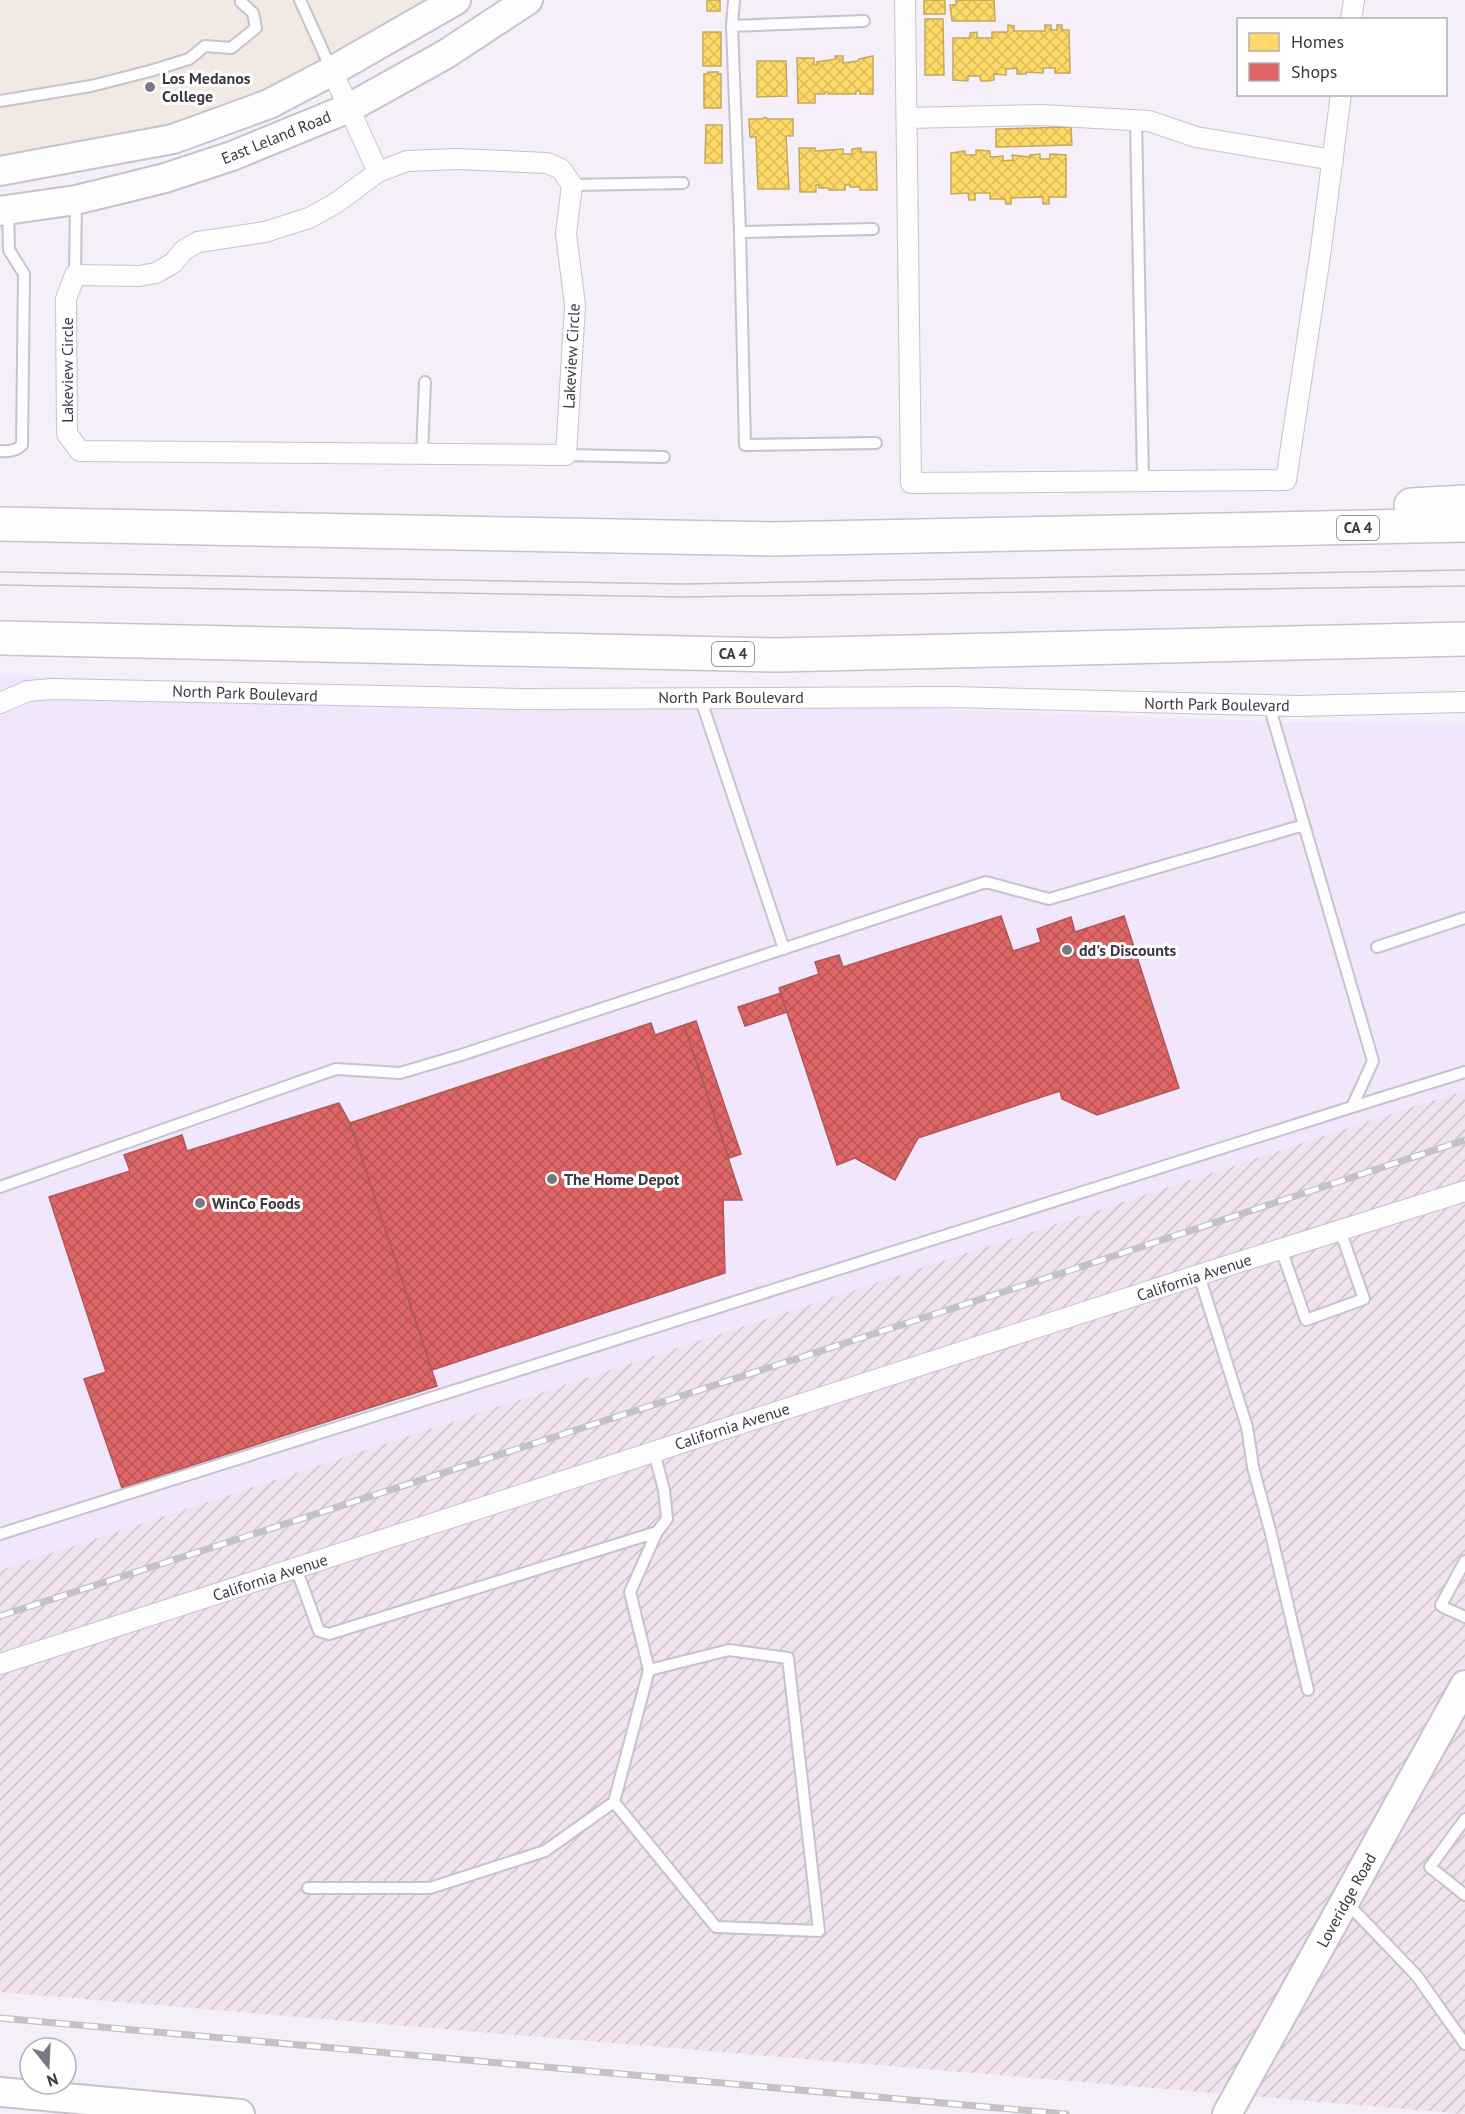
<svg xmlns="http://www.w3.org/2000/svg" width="1465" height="2114" font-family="'PT Sans',sans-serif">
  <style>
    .built { fill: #f1e6fb }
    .industrial { fill: url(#industrial-furrows) }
    .education { fill: #f1e9e2 }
    .homes { fill: url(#homes-cross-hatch); stroke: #c5a85c; stroke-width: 1.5 }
    .shops { fill: url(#shops-cross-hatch); stroke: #af585c; stroke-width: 1.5 }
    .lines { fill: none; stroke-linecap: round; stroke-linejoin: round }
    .lane-casing { stroke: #c7c2cc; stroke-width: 14 }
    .street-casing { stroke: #c7c2cc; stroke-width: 22 }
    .secondary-casing { stroke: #c7c2cc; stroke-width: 32 }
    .highway-casing { stroke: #c7c2cc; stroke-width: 36 }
    .lane { stroke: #fdfdfe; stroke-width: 10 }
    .street { stroke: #fdfdfe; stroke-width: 20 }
    .secondary { stroke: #fdfdfe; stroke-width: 28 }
    .highway { stroke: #fdfdfe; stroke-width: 33 }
    .tram { stroke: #c4c2c4; stroke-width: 1.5 }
    .rail-casing { stroke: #c4c2c4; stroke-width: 7 }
    .rail { stroke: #fff; stroke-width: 4.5; stroke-dasharray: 14; stroke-linecap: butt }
    .poi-dot { fill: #7d7783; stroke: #fff; stroke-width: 2 }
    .labels { text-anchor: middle; stroke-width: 6; stroke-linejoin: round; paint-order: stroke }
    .shield { fill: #fff; stroke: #77737b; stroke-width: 1.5 }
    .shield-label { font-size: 15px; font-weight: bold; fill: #3d3743 }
    .poi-label { font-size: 16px; font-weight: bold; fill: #3d3743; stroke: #fff; text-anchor: start }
    .street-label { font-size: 16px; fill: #3d3743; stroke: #fff }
  </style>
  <defs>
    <pattern id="industrial-furrows" width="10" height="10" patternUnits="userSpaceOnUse" patternTransform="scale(1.5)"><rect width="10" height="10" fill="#f0e2ee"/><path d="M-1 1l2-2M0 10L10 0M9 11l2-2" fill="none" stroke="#cfc2cd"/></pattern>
    <pattern id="homes-cross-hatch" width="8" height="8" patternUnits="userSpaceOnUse" patternTransform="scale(1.5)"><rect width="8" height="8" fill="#ffd966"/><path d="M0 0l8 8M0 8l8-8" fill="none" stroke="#dbbb5a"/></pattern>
    <pattern id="shops-cross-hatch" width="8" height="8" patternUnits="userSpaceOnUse" patternTransform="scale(1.5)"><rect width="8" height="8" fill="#e06666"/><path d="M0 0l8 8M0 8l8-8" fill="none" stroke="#b75556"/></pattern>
  </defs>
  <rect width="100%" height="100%" fill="#f4eff9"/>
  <path class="built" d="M0 675 1289 722 1465 724V1091L1403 1110 0 1570Z"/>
  <path class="industrial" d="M1465 1091V2114L0 1992V1570L1403 1110Z"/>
  <path class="education" d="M0 0H456L269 104 0 171Z"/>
  <path class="homes" d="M707 0H720V11H707Z
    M924 0H945V14H924Z
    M956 0H994L995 21H952L950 5H956Z
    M925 19H943L944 75H925Z
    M1008 25 1014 26V31H1045V25H1051V30H1057V25H1062V30H1069L1070 73H1055V68H1043V73L1026 72V74H1017V68L1006 69V75L994 74V80L989 81H981L980 76H968V81L953 80V38H970V33L977 32V38H992V32H1008Z
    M703 32H721V66H703Z
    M835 56H843V63L858 61 859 59 873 56V94H860V91H856V94H828V92H825V94H815V103H798L797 58H814V65H817V62L836 59Z
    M757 61H786L787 96 757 97Z
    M708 72H718V74H721V108H704V74H708Z
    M765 117 768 119H793V136H786L789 189H758L756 137H750L749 119H762Z
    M706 125H722V163H705Z
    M1071 127 1072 145 996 147V129Z
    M799 148H815V151L843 149V154H852V149L861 148V152H876L877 190H860V187H850V185H845V190H829V188H819V185H816V192H800Z
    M976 150 990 151V157L1003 156V161L1013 160 1012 155 1030 157V155L1040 154V159H1050V154L1066 155V197H1049V204H1043V197L1011 198V204H1006L1005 199H990V193H975V200H969L968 193 951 194V153L965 151V155H976Z"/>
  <path class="shops" d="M1001 916 1013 951 1041 942 1037 929 1071 917 1075 932 1124 916 1179 1088 1097 1115 1062 1099 1060 1091 918 1138 895 1180 855 1158 837 1165 779 988 819 974 815 962 839 955 843 967Z
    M781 993 787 1012 745 1026 738 1007Z
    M696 1021 741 1154 729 1158 684 1025Z
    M651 1023 655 1035 684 1025 742 1200H723L725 1273 432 1370 350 1123Z
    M339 1103 350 1123 437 1386 122 1488 84 1379 106 1372 49 1197 130 1171 124 1155 182 1135 187 1151Z"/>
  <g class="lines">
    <defs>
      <path id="lane" d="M300 0 332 71
        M732 26 734 0
        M0 101 91 86 150 71 189 59 205 46 231 48 256 28 253 13 241 2
        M1136 120 1143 481
        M572 185 683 183
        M873 229 740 232 745 445 876 443
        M740 232 732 26 864 21
        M75 275 76 200
        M0 451C9 452 16 451 22 445L24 274 9 250 8 210
        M422 454 425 382
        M566 455 664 457
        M700 697 784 949
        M1377 947 1465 918
        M1352 1107 1465 1072
        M0 1187 336 1069 400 1073 461 1055 986 882 1049 899 1304 825
        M1281 1249 1306 1320 1364 1299 1340 1230
        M1199 1275 1247 1427 1253 1467 1271 1534 1308 1690
        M0 1534 1352 1107 1373 1061 1269 705
        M1465 1561 1441 1605 1443 1607 1465 1617
        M296 1568 319 1631 329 1634 657 1532 667 1519 664 1490 654 1452
        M649 1670 614 1802 716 1927 819 1931 788 1658 729 1650 649 1670 630 1592 657 1532
        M1465 1819 1430 1867 1465 1895
        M308 1888H430L545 1851 614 1802
        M1347 1903 1417 1976 1465 2044"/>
      <path id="street" d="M905 0 911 483 1286 480 1320 256 1341 94
        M1351 20 1354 0
        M332 71 378 172
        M907 118 1042 115 1149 121 1196 137 1333 160
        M457 159 547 163 561 169 572 185 566 234 575 305 566 455 80 451 67 434 66 299 75 275 139 276 156 273 173 263 184 250 198 242 265 232 309 218 336 203 378 172 407 161Z
        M0 703 28 691 53 689 522 699 953 697 1297 706 1465 702
        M0 1664 1214 1270 1465 1191"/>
      <path id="secondary" d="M0 171 173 139 269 104 332 71 456 0
        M0 211 76 200 165 178 232 156 349 108 446 54 528 0
        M0 2092 240 2114
        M1227 2114 1465 1685"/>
      <path id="highway" d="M1411 505 1465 502
        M0 524 771 539 1465 525
        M0 638 777 655 1465 639"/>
    </defs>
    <use href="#lane" class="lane-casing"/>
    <use href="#street" class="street-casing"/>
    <use href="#secondary" class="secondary-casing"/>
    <use href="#highway" class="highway-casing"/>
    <use href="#lane" class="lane"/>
    <use href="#street" class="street"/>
    <use href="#secondary" class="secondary"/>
    <use href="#highway" class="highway"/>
    <path class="tram" d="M0 572 683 584 1465 570
      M0 585 683 597 1465 586"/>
    <defs>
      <path id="rail" d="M0 1616 1065 1272 1465 1140
        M0 2018 1066 2114"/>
    </defs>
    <use href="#rail" class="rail-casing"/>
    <use href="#rail" class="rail"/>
  </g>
  <g class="poi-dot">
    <circle cx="150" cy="87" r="6"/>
    <circle cx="1067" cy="950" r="6"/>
    <circle cx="552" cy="1179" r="6"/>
    <circle cx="200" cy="1203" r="6"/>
  </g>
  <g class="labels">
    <g class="shield">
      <rect x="1337" y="516" width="42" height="24" rx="4.5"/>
      <rect x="712" y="642" width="42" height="24" rx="4.5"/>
    </g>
    <g class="shield-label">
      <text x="1358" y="533">CA 4</text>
      <text x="733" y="659">CA 4</text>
    </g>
    <g class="poi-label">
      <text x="162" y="84">Los Medanos<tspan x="162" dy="18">College</tspan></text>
      <text x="1079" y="956">dd's Discounts</text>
      <text x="564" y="1185">The Home Depot</text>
      <text x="212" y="1209">WinCo Foods</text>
    </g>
    <g class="street-label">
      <text transform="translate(276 137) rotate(-22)" y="6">East Leland Road</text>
      <text transform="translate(571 356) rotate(-87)" y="6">Lakeview Circle</text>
      <text transform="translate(67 370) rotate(-90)" y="6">Lakeview Circle</text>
      <text transform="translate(245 693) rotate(2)" y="6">North Park Boulevard</text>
      <text x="731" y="703">North Park Boulevard</text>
      <text transform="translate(1217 704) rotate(1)" y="6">North Park Boulevard</text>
      <text transform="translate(1194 1277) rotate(-18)" y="6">California Avenue</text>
      <text transform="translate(732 1426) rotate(-18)" y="6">California Avenue</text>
      <text transform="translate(270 1577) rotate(-18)" y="6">California Avenue</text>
      <text transform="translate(1346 1900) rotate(-61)" y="6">Loveridge Road</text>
    </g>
  </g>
  <rect x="1237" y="18" width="210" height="78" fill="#ffffff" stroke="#b1afb4" stroke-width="1.5"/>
  <rect x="1249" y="33" width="30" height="18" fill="#ffd966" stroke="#b1afb4" stroke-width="1.5"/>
  <text x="1291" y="48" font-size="18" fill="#3d3743">Homes</text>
  <rect x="1249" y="63" width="30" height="18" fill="#e06666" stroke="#b1afb4" stroke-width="1.5"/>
  <text x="1291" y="78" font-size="18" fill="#3d3743">Shops</text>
  <g transform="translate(48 2066) rotate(162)"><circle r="28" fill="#ffffff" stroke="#b1afb4" stroke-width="1.5"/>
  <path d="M0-4.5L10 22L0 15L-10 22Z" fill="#7d7783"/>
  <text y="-9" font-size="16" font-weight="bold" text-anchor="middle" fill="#3d3743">N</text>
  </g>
</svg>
